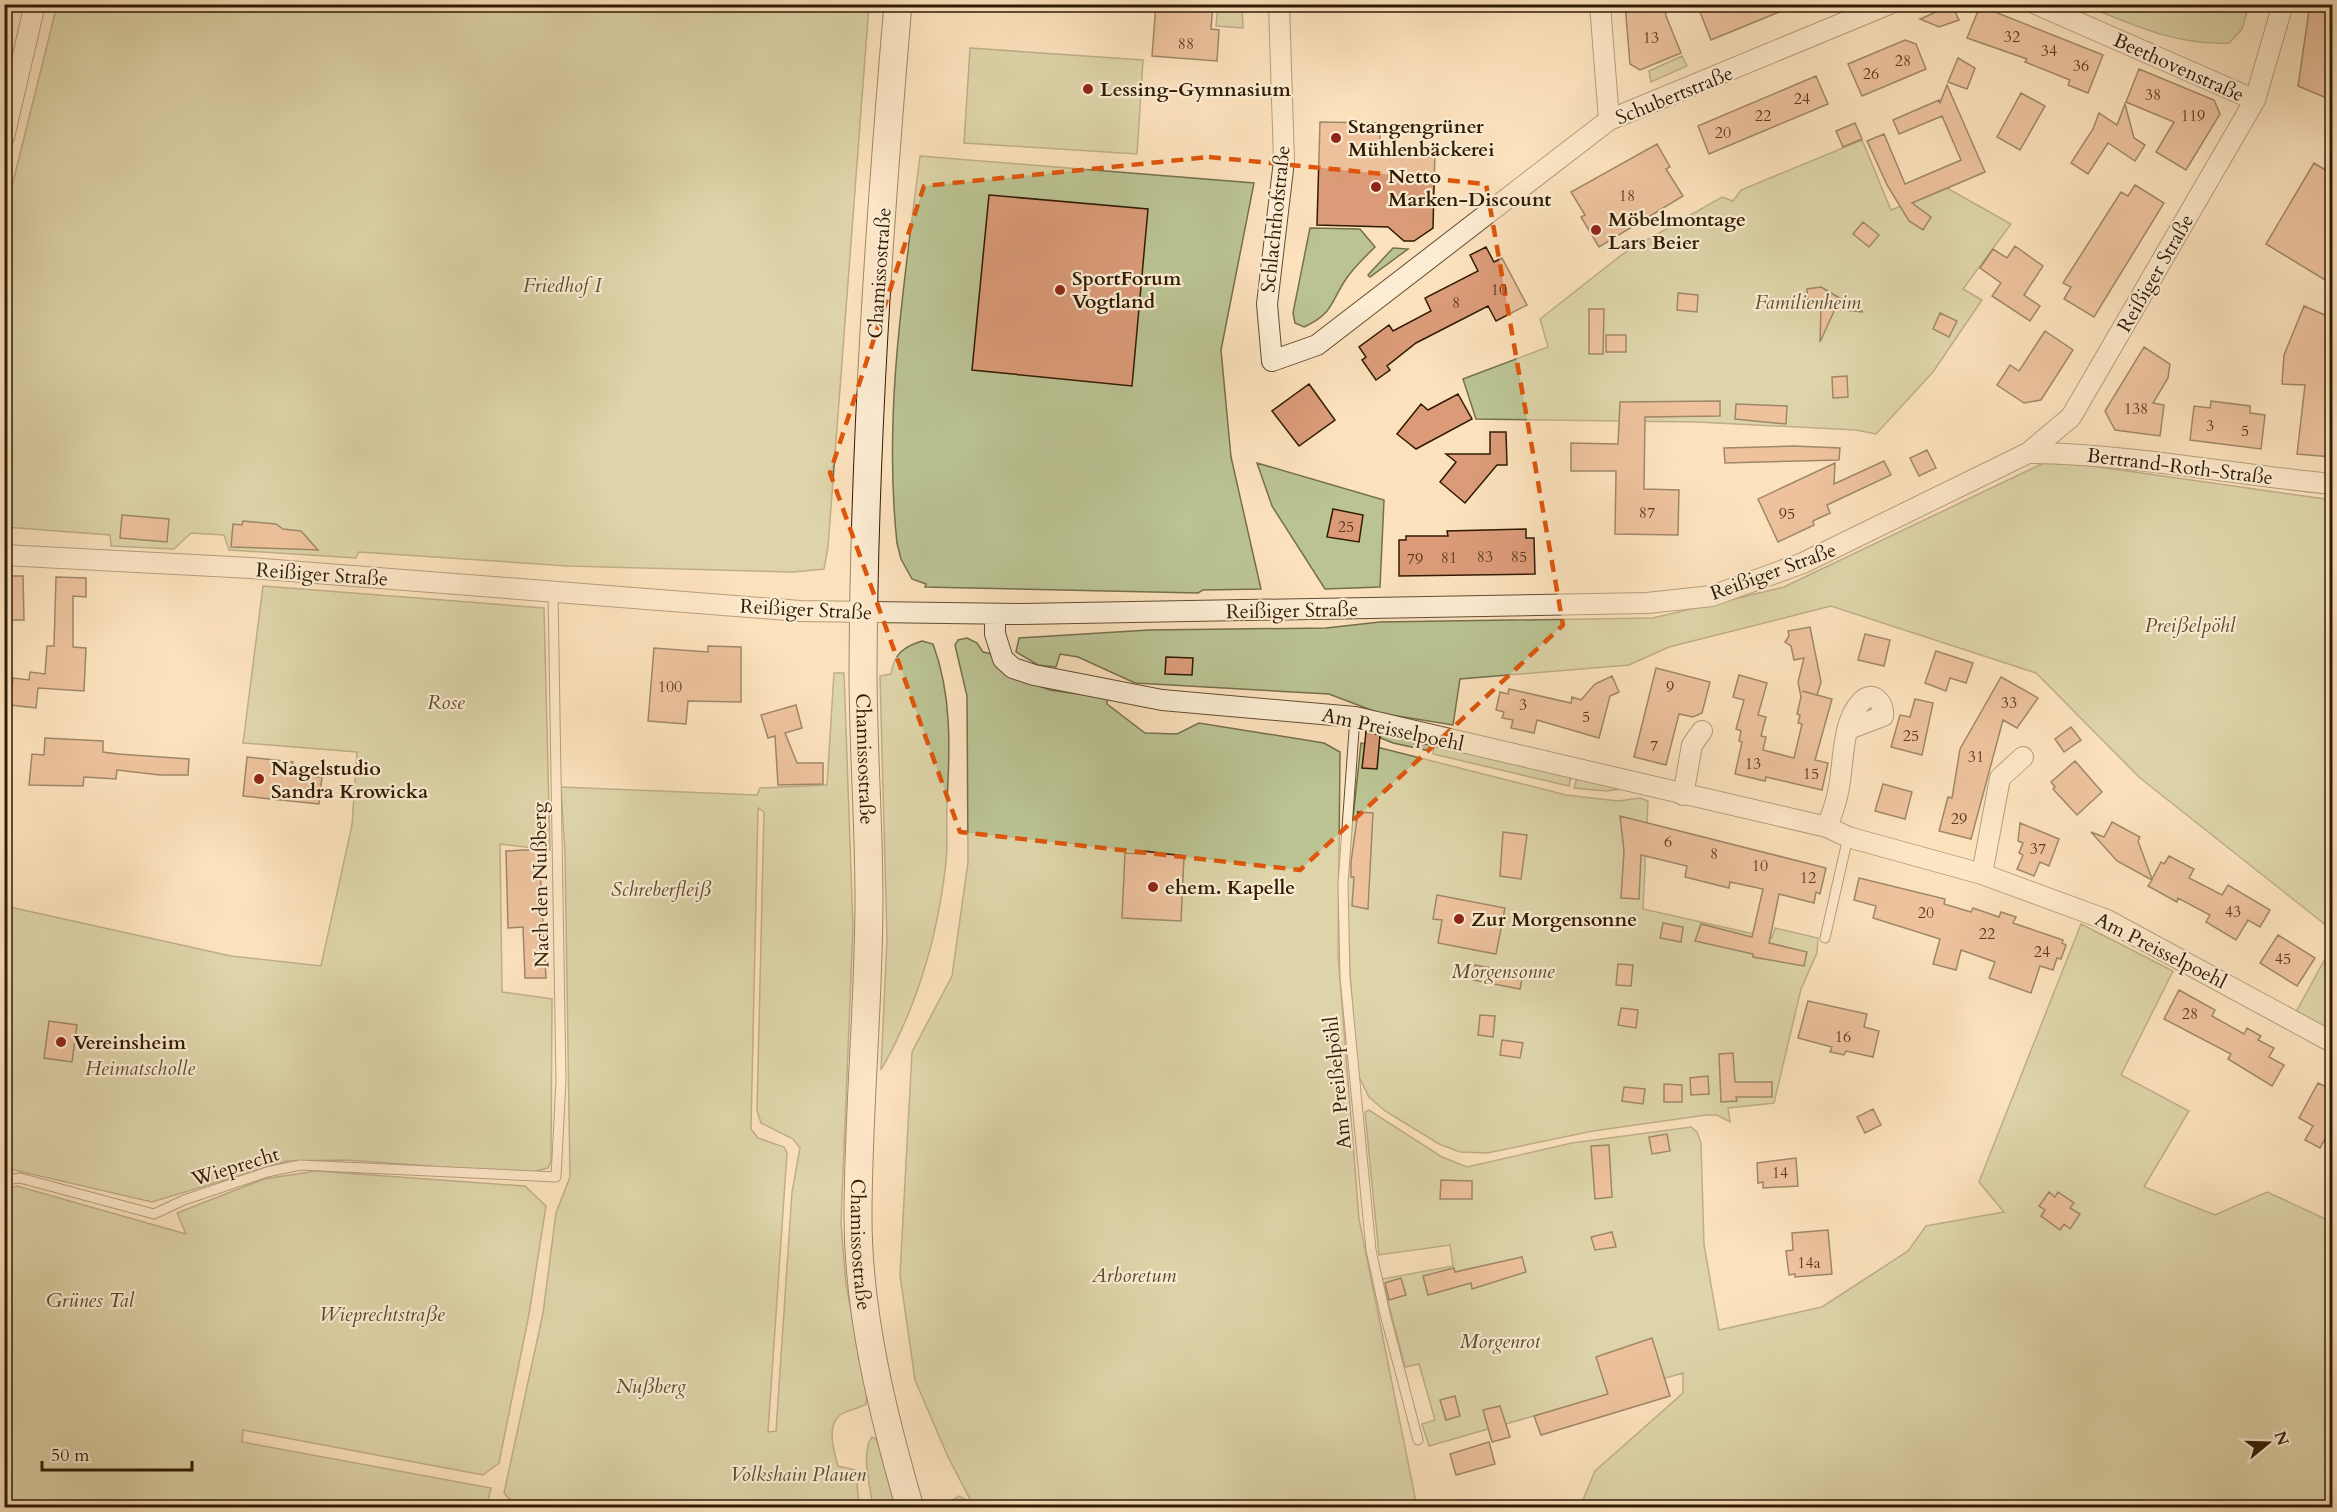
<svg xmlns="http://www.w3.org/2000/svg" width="2337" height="1512" font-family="Cardo,serif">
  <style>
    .green { fill: #bbc393; stroke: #766f4b; stroke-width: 1.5; fill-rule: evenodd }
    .building { fill: #db9b78; stroke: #301b03; stroke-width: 1.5 }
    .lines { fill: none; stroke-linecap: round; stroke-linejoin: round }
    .lane-casing { stroke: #634c31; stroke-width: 11 }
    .street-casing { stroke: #634c31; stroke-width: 22 }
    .secondary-casing { stroke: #301b03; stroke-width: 29 }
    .lane { stroke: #fcecd3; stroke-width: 9 }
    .street { stroke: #fcecd3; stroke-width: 20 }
    .secondary { stroke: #fcecd3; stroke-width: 27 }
    .marked { fill: none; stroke: #df560c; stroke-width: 4.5; stroke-dasharray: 12 8; stroke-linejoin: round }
    .poi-dot { fill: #8f2418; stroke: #fcecd3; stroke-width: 2 }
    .labels { text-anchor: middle; stroke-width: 4.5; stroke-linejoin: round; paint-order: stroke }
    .number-label { font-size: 16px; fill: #5b3b20 }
    .street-label { font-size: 20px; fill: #301b03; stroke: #fcecd3 }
    .poi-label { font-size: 20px; font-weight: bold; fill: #301b03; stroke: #fcecd3; text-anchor: start }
    .park-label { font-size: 20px; font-style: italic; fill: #5a4d2e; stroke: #fcecd3 }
  </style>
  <rect width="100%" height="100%" fill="#fbe1bc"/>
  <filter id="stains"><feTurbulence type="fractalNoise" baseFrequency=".00333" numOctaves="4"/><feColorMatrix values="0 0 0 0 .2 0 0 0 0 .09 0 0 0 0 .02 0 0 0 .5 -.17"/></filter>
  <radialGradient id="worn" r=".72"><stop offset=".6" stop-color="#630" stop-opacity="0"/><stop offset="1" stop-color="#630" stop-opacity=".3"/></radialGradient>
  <path class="green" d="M57 5H869L828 547 824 569 793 572 568 566 359 552 356 558 229 550 224 535 191 533 174 549 111 546 110 535 5 527V230L12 186Z
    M1218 5H1242L1243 28 1216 26Z
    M2084 5H2249L2242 29 2229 43C2177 46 2131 24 2084 5Z
    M970 48 1143 60 1137 154 964 143Z
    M1682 56 1687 66 1651 82 1649 71Z
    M1862 140 1891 210 1947 188 2011 224 1963 289 1982 300 1933 372 1876 434 1856 430 1697 422 1476 419 1463 379 1548 347 1540 319 1624 253 1722 197 1733 201 1741 190Z
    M920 156 1254 183 1221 350 1231 457 1261 589 1203 590 1198 593 925 587 926 584 912 579 901 559 897 543C883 414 904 284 920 156Z
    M1310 228 1360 229 1375 247C1365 257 1354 267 1346 279 1330 303 1333 314 1304 327L1295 323 1293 313Z
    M1393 248 1408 249 1370 277 1368 275Z
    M2050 460 2332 500V930L2140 778 2036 673 1831 606 1669 647 1629 665 1460 679 1453 725 1379 713 1329 694 1135 683 1078 657 1060 654 1056 667 1038 665 1016 652 1019 638 1149 630 1326 628 1380 622 1653 618 1784 587Z
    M1257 463 1384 500 1380 587 1325 589 1272 506Z
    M263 586 544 608 550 850 500 844 502 992 552 999 551 1161 548 1168 528 1173 345 1160 287 1161 152 1202 5 1168V906L231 956 321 966 352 825 357 752 243 743Z
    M967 638 977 643 983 652 992 654 1013 677 1050 690 1107 698V704L1145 733 1177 734 1199 723 1324 743 1340 752 1338 954 1359 1219 1417 1507H940L959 1496 972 1503 948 1457 915 1380 900 1275 912 1052 952 976 968 862 967 696 955 645 958 640Z
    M922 641 933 644C952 695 950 749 947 802 946 822 948 842 946 862 938 936 918 1005 881 1070L887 939 880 676 891 674C894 654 903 647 922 641Z
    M834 673H844L853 927 841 1223 846 1285 867 1391 866 1404C858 1409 847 1410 840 1415 826 1426 834 1452 838 1466L856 1470 859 1507 552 1508 509 1499 504 1493 543 1313 556 1213 570 1177 565 854 561 787 757 795 760 788 827 785ZM758 808 764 812 757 1111 761 1123 793 1139 800 1148 792 1192 776 1431 768 1432 787 1153 784 1147 758 1138 751 1129Z
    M1362 726 1430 742V751L1393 743 1361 730Z
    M1361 743 1566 795 1618 801 1640 798 1648 801 1643 909 1772 938 1775 928 1818 938 1817 953 1801 989 1774 1103 1728 1108 1730 1122 1717 1115H1706L1593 1131 1487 1153 1460 1152 1439 1144 1385 1111 1369 1097 1358 1075 1350 974 1346 883Z
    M1434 744 1571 777 1569 786 1433 754Z
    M1577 778 1621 789 1606 791 1574 788Z
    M2081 924 2173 971 2121 1075 2189 1111 2144 1187 2215 1215 2267 1192 2332 1222V1507H1580L1595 1471 1683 1393V1373L1429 1446 1422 1424 1435 1420 1419 1364 1405 1367 1382 1279 1453 1266 1450 1245 1379 1255 1365 1112 1369 1110 1442 1157 1467 1167 1572 1143 1691 1127 1697 1132 1701 1143 1704 1245 1719 1330 1822 1307 1908 1251 1926 1226 2004 1212 1979 1182Z
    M2332 946V1032L2296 1012Z
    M316 1171 525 1186 546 1206 529 1314 499 1463 483 1475 243 1430 242 1442 491 1488 486 1507H5V1190L17 1186 186 1234 177 1213 264 1179Z
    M872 1437 876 1439 882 1451 897 1507H873C871 1489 860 1453 872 1437Z"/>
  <path class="building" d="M1156 4H1213L1211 29 1219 30 1217 61 1152 56Z
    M1625 4H1665L1666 16 1681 53 1640 70 1630 64Z
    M1697 4H1796V5L1711 40Z
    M2310 4H2332V89L2329 99 2298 86Z
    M1952 5 1959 20 1939 27 1920 19Z
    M1980 6 2103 55 2088 93 2068 85 2070 80 2025 62 2027 59 1967 38Z
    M1905 40 1916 44 1926 69 1862 96 1848 64Z
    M1958 58 1975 68 1967 89 1948 82Z
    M2139 69 2214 100 2220 114 2186 170 2156 152 2174 122 2126 102Z
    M1816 76 1828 104 1709 154 1698 126Z
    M1947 85 1985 172 1912 203 1931 217 1923 230 1909 221 1887 185 1867 141 1884 134 1905 184 1961 160 1942 116 1899 134 1893 120 1939 100 1940 103Z
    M2021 93 2045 106 2020 150 1997 137Z
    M2125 104 2134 138 2145 145 2135 161 2108 143 2088 174 2071 163 2093 129 2099 113 2117 125Z
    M1320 122 1380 123V147L1435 149 1433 228 1414 241H1404L1388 227 1317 225Z
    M1855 123 1862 139 1843 147 1836 131Z
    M1657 144 1670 167 1666 169 1683 196 1599 247 1581 217 1585 215 1571 192Z
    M2314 163 2332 174V268L2325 280 2266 244Z
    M2135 185 2164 203 2094 317 2064 299 2071 287 2063 283 2121 192 2128 196Z
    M989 195 1148 209 1132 386 972 370Z
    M1863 222 1879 235 1869 247 1853 234Z
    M2015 246 2043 266 2024 295 2040 306 2030 321 1992 296 2001 283 1980 268 1993 249 2007 258Z
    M1486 247 1494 262 1502 258 1527 305 1496 321 1488 306 1416 343 1387 366 1390 370 1376 380 1362 360 1366 357 1359 347 1389 325 1393 331 1431 311 1425 298 1478 271 1470 255Z
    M1821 287 1863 312 1835 309 1820 342 1821 307 1808 305 1807 289Z
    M1678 293 1698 295 1697 312 1677 310Z
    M2304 306 2332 318V457L2297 454 2305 385 2282 384 2284 355Z
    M1589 309H1604L1603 354H1589Z
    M1940 313 1957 321 1949 337 1933 329Z
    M2045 331 2073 350 2041 400 2024 403 1997 385 2010 365 2019 371Z
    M1606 335H1626V352H1606Z
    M2144 347 2170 364 2168 378 2153 403 2164 405 2160 436 2115 430 2105 411Z
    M1847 376 1848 397 1833 398 1832 377Z
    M1309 384 1335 420 1299 446 1272 411Z
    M1458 394 1472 419 1416 449 1397 434 1421 404 1428 410Z
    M1720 401V416L1645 417 1644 489 1679 490 1678 535 1615 534 1616 471H1571V443L1618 444 1620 402Z
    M2211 401 2250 406V413L2265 415 2261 449 2190 440 2194 406 2210 408Z
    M1736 404 1787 406 1786 424 1735 419Z
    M1490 432H1506L1507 465H1497L1465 503 1440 482 1456 462 1446 454H1490Z
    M1794 446 1840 448 1839 460 1725 463 1724 448Z
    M1927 450 1936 468 1919 476 1910 458Z
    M1884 461 1891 475 1827 505 1830 513 1813 521 1814 525 1778 542 1758 499 1835 463 1834 484Z
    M1333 509 1363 515 1359 542 1327 537Z
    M122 515 169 519 167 542 120 538Z
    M243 521 276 524 283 529 301 531 318 550 231 547 233 524 242 525Z
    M1526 529V538H1534L1535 574 1399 576V540H1406V536H1448L1447 531Z
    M5 576H23L24 620H5Z
    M56 577 86 578V597L73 596V647L86 648 84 691 38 688 36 708 10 705 13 678 29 680 30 672 45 674 47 646H54Z
    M1810 627 1821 682 1817 695 1802 691 1832 699 1815 760 1828 763 1822 790 1766 777 1765 781 1735 774 1742 742 1739 741 1741 731 1736 729 1744 700 1733 697 1739 675 1767 683 1758 715 1766 717 1761 736 1766 737 1763 750 1794 758 1802 724 1798 723 1800 715 1797 714 1801 697 1798 682 1804 658 1794 660 1791 646 1785 642 1789 636 1788 631Z
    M1865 634 1890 640 1884 666 1858 660Z
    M708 646 741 647V702L688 701 686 724 648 721 654 648 708 652Z
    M1936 651 1973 663 1966 683 1950 678 1946 691 1925 683Z
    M1166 657 1193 658 1192 675 1165 674Z
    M1656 668 1710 682 1702 713 1693 717 1679 714 1666 765 1634 757Z
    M1612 676 1619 692 1610 696 1599 738 1537 720 1534 733 1511 728 1513 720 1502 718 1504 712 1496 710 1500 692 1508 694 1509 689 1571 703 1572 697 1581 700 1595 684Z
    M2001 677 2038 698 2017 728 2003 720 1971 839 1939 831 1948 797 1952 798 1960 749Z
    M1915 699 1933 703 1922 755 1891 747 1900 715 1910 717Z
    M796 705 802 728 785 733 797 763H823V784L778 785 775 736 768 738 761 715Z
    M2071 727 2081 740 2064 752 2055 739Z
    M1366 732 1380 735 1377 769 1362 768Z
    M45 738 103 741V752L118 754 189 759 188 775H160L117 770 116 779 84 777 83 786 29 785 32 754 44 755Z
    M247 757 293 762 291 774 322 777 319 804 243 796Z
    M2075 761 2102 792 2077 815 2053 789 2055 787 2051 782Z
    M1883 784 1912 792 1905 819 1875 811Z
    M1358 812 1373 813 1368 909 1352 906 1354 877H1351V862Z
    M1620 816 1826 868 1820 894 1816 892 1814 903 1779 894 1769 943 1807 952 1804 966 1753 957V954L1695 941 1701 924 1752 937 1763 889 1730 882 1729 888 1685 877 1687 866 1641 855 1639 899 1621 898 1624 851Z
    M2112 822 2140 837 2138 841 2152 879 2161 862 2164 864 2169 856 2194 869 2189 878 2222 895 2228 885 2270 910 2260 927 2248 920 2236 940 2206 922 2210 915 2178 898 2177 902 2148 886 2152 880 2117 861 2091 832 2104 837Z
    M2020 823 2059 839 2049 866 2040 862 2034 876 2017 869 2023 855 2019 853 2023 843 2018 841Z
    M1503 832 1527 835 1521 879 1500 876Z
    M523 850H539L546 978H525L523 927 508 928 506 851Z
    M1144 851 1184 856 1181 921 1122 918 1125 853 1144 854Z
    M1859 878 1945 899 1944 904 1971 912 1973 908 1999 917 2001 912 2016 917 2013 923 2063 940 2062 943 2066 945 2061 959 2057 958 2053 970 2040 966 2031 993 1989 978 1995 962 1961 950 1956 970 1933 964 1940 939 1873 918 1876 906 1854 900Z
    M1437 895 1505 908 1496 954 1438 943 1442 920 1433 919Z
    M1663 923 1683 927 1681 942 1660 938Z
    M2278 935 2315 958 2297 986 2260 963Z
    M1618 964 1633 965 1631 986 1616 985Z
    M1475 965 1523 974 1520 989 1473 980Z
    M2179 990 2215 1010 2212 1016 2244 1034 2247 1028 2261 1036 2258 1040 2274 1048 2269 1057 2284 1065 2272 1086 2228 1059 2231 1054 2164 1019Z
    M1808 1001 1867 1014 1864 1027 1879 1031 1873 1057 1846 1051 1844 1055 1830 1052 1832 1047 1798 1038Z
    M1621 1008 1638 1010 1636 1028 1618 1025Z
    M1480 1015 1495 1016 1493 1037 1478 1035Z
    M49 1021 77 1025 72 1062 44 1058Z
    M1502 1040 1523 1043 1520 1058 1500 1055Z
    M1733 1053 1735 1082H1772V1097H1736L1737 1101 1721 1102 1719 1054Z
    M1708 1076 1709 1094 1691 1095 1690 1078Z
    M2318 1083 2332 1090V1126L2320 1148 2305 1140 2313 1126 2299 1118Z
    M1664 1084 1682 1085V1102H1664Z
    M1624 1087 1645 1089 1643 1104 1622 1101Z
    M1873 1109 1881 1125 1865 1133 1857 1117Z
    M1667 1134 1670 1151 1652 1154 1649 1137Z
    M1609 1145 1612 1197 1595 1199 1591 1146Z
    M1796 1158 1798 1186 1763 1188V1182L1758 1183 1757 1163Z
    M1441 1180 1472 1181V1199H1440Z
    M2049 1192 2055 1197 2058 1192 2074 1203 2070 1208 2080 1214 2070 1229 2064 1224 2060 1230 2041 1216 2045 1210 2039 1206Z
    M1828 1230 1832 1274 1795 1277V1274L1789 1275 1786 1251 1793 1250 1792 1233Z
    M1612 1232 1616 1247 1595 1250 1591 1237Z
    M1522 1257 1526 1272 1472 1289 1471 1283 1428 1295 1423 1276 1454 1268 1455 1272Z
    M1401 1278 1406 1295 1389 1300 1385 1283Z
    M1652 1338 1670 1396 1541 1435 1534 1416 1608 1394 1596 1357Z
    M1455 1396 1460 1416 1446 1420 1440 1400Z
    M1500 1406 1510 1437 1492 1442 1483 1410Z
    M1489 1442 1495 1464 1456 1475 1450 1454Z"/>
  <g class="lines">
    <defs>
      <path id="lane" d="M1355 717 1343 884 1345 977 1371 1250 1385 1314 1418 1440
        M1825 938 1848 837
        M4 1180 20 1178 154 1214 184 1200 267 1172 300 1165 556 1177 561 1081 553 592"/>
      <path id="street" d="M1279 4 1284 161 1267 304 1272 361 1317 345 1609 120 1889 4
        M1600 4 1609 120
        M2036 4 2255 100
        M4 137 35 4
        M2028 453C2130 454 2231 474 2332 484
        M4 555 251 568 800 611 1022 614 1647 603 1712 596 1803 563 2028 453 2071 417 2255 100 2283 4
        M995 614V634L1003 659 1013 668 1034 675 1162 700 1355 717 1827 827 1848 837 1982 874 2107 920 2332 1042
        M1683 795 1692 745 1702 731
        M1827 827C1831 816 1836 804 1838 792 1844 767 1841 722 1861 702 1872 689 1885 703 1883 716L1849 729
        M1982 874 2000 778 2023 757"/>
      <g id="secondary">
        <path id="s1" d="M898 4C879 226 864 449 863 671 863 747 869 823 869 899 869 1005 858 1111 858 1217 858 1314 883 1415 910 1508"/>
      </g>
    </defs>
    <use href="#lane" class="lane-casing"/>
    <use href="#street" class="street-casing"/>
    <use href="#secondary" class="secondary-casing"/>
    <use href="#lane" class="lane"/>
    <use href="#street" class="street"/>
    <use href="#secondary" class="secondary"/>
  </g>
  <path d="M0 0H2337V1512H0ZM1209 157 1486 184 1563 625 1300 870 960 832 830 473 924 186Z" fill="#fbe1bc" fill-opacity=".55" fill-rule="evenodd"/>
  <path class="marked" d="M1209 157 1486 184 1563 625 1300 870 960 832 830 473 924 186Z"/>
  <g class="poi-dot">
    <circle cx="1088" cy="89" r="6"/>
    <circle cx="1336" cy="138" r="6"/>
    <circle cx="1376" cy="187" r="6"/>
    <circle cx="1596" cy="230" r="6"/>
    <circle cx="1060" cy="290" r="6"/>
    <circle cx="259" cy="779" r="6"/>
    <circle cx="1153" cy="887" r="6"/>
    <circle cx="1459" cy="919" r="6"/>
    <circle cx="61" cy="1042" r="6"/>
  </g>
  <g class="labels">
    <g class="number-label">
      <text x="2012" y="42">32</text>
      <text x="1651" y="43">13</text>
      <text x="1186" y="49">88</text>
      <text x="2049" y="56">34</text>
      <text x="1903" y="66">28</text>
      <text x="2081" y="71">36</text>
      <text x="1871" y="79">26</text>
      <text x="2153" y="100">38</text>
      <text x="1802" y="104">24</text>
      <text x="1763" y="121">22</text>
      <text x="2193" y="121">119</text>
      <text x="1723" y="138">20</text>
      <text x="1627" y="201">18</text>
      <text x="1499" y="295">10</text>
      <text x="1456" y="308">8</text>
      <text x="2136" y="414">138</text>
      <text x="2210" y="431">3</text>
      <text x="2245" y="436">5</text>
      <text x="1647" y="518">87</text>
      <text x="1787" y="519">95</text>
      <text x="1346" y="532">25</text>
      <text x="1485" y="562">83</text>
      <text x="1519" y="562">85</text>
      <text x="1449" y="563">81</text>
      <text x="1415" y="564">79</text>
      <text x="670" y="692">100</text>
      <text x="1670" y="692">9</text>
      <text x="2009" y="708">33</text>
      <text x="1523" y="710">3</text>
      <text x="1586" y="722">5</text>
      <text x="1911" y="741">25</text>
      <text x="1654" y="751">7</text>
      <text x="1976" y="762">31</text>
      <text x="1753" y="769">13</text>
      <text x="1811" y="779">15</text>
      <text x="1959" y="824">29</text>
      <text x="1668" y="847">6</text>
      <text x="2038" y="854">37</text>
      <text x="1714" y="859">8</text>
      <text x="1760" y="871">10</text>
      <text x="1808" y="883">12</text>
      <text x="2233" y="917">43</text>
      <text x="1926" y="918">20</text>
      <text x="1987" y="939">22</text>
      <text x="2042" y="957">24</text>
      <text x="2283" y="964">45</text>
      <text x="2190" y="1019">28</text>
      <text x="1843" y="1042">16</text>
      <text x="1780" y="1178">14</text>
      <text x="1809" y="1268">14a</text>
    </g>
    <g class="street-label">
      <text transform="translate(2179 67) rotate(24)" y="7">Beethovenstraße</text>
      <text transform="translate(1674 95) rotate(-22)" y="7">Schubertstraße</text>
      <text transform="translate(1275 219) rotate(-84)" y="7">Schlachthofstraße</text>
      <text transform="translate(879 273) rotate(-86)" y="7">Chamissostraße</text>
      <text transform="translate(2155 273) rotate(-60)" y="7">Reißiger Straße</text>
      <text transform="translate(2180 466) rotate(7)" y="7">Bertrand-Roth-Straße</text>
      <text transform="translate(1773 571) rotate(-20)" y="7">Reißiger Straße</text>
      <text transform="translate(322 574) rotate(4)" y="7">Reißiger Straße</text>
      <text transform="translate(806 609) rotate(3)" y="7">Reißiger Straße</text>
      <text transform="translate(1292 610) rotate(-1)" y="7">Reißiger Straße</text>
      <text transform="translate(1393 729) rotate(12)" y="7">Am Preisselpoehl</text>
      <text dy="7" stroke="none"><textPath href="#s1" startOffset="756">Chamissostraße</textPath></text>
      <text transform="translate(540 885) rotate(-91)" y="7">Nach den Nußberg</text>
      <text transform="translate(2161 950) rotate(27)" y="7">Am Preisselpoehl</text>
      <text transform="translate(1337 1083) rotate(-96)" y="7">Am Preißelpöhl</text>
      <text transform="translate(235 1166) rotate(-17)" y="7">Wieprecht</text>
      <text dy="7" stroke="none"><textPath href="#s1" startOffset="1242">Chamissostraße</textPath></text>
    </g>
    <g class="poi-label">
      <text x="1100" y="96">Lessing-Gymnasium</text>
      <text x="1348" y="133">Stangengrüner<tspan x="1348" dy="23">Mühlenbäckerei</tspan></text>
      <text x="1388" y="183">Netto<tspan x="1388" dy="23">Marken-Discount</tspan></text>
      <text x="1608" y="226">Möbelmontage<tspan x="1608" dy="23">Lars Beier</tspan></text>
      <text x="1072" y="285">SportForum<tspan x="1072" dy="23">Vogtland</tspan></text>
      <text x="271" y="775">Nagelstudio<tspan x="271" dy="23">Sandra Krowicka</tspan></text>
      <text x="1165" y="894">ehem. Kapelle</text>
      <text x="1471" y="926">Zur Morgensonne</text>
      <text x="73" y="1049">Vereinsheim</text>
    </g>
    <g class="park-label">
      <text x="562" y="292">Friedhof I</text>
      <text x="1808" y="309">Familienheim</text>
      <text x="2190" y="632">Preißelpöhl</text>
      <text x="446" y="709">Rose</text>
      <text x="661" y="896">Schreberfleiß</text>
      <text x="1503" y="978">Morgensonne</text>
      <text x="140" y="1075">Heimatscholle</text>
      <text x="1134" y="1282">Arboretum</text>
      <text x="90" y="1307">Grünes Tal</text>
      <text x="382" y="1321">Wieprechtstraße</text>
      <text x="1500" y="1348">Morgenrot</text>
      <text x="651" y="1393">Nußberg</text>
      <text x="798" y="1481">Volkshain Plauen</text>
    </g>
  </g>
  <rect width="2337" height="1512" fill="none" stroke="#fbe1bc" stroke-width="24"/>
  <rect x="6" y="6" width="2325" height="1500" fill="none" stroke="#301b03" stroke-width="3"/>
  <rect x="12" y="12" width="2313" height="1488" fill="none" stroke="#301b03" stroke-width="1.5"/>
  <g transform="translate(2268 1443) rotate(71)" stroke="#fcecd3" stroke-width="4.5" paint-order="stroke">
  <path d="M0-4.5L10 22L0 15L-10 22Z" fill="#301b03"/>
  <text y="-9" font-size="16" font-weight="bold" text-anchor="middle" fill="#301b03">N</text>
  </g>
  <path d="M42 1461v9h150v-9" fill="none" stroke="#301b03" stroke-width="3"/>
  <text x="51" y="1461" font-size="18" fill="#301b03" stroke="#fcecd3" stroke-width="4.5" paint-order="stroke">50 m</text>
  <rect width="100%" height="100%" filter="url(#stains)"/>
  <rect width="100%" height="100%" fill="url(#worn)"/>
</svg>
